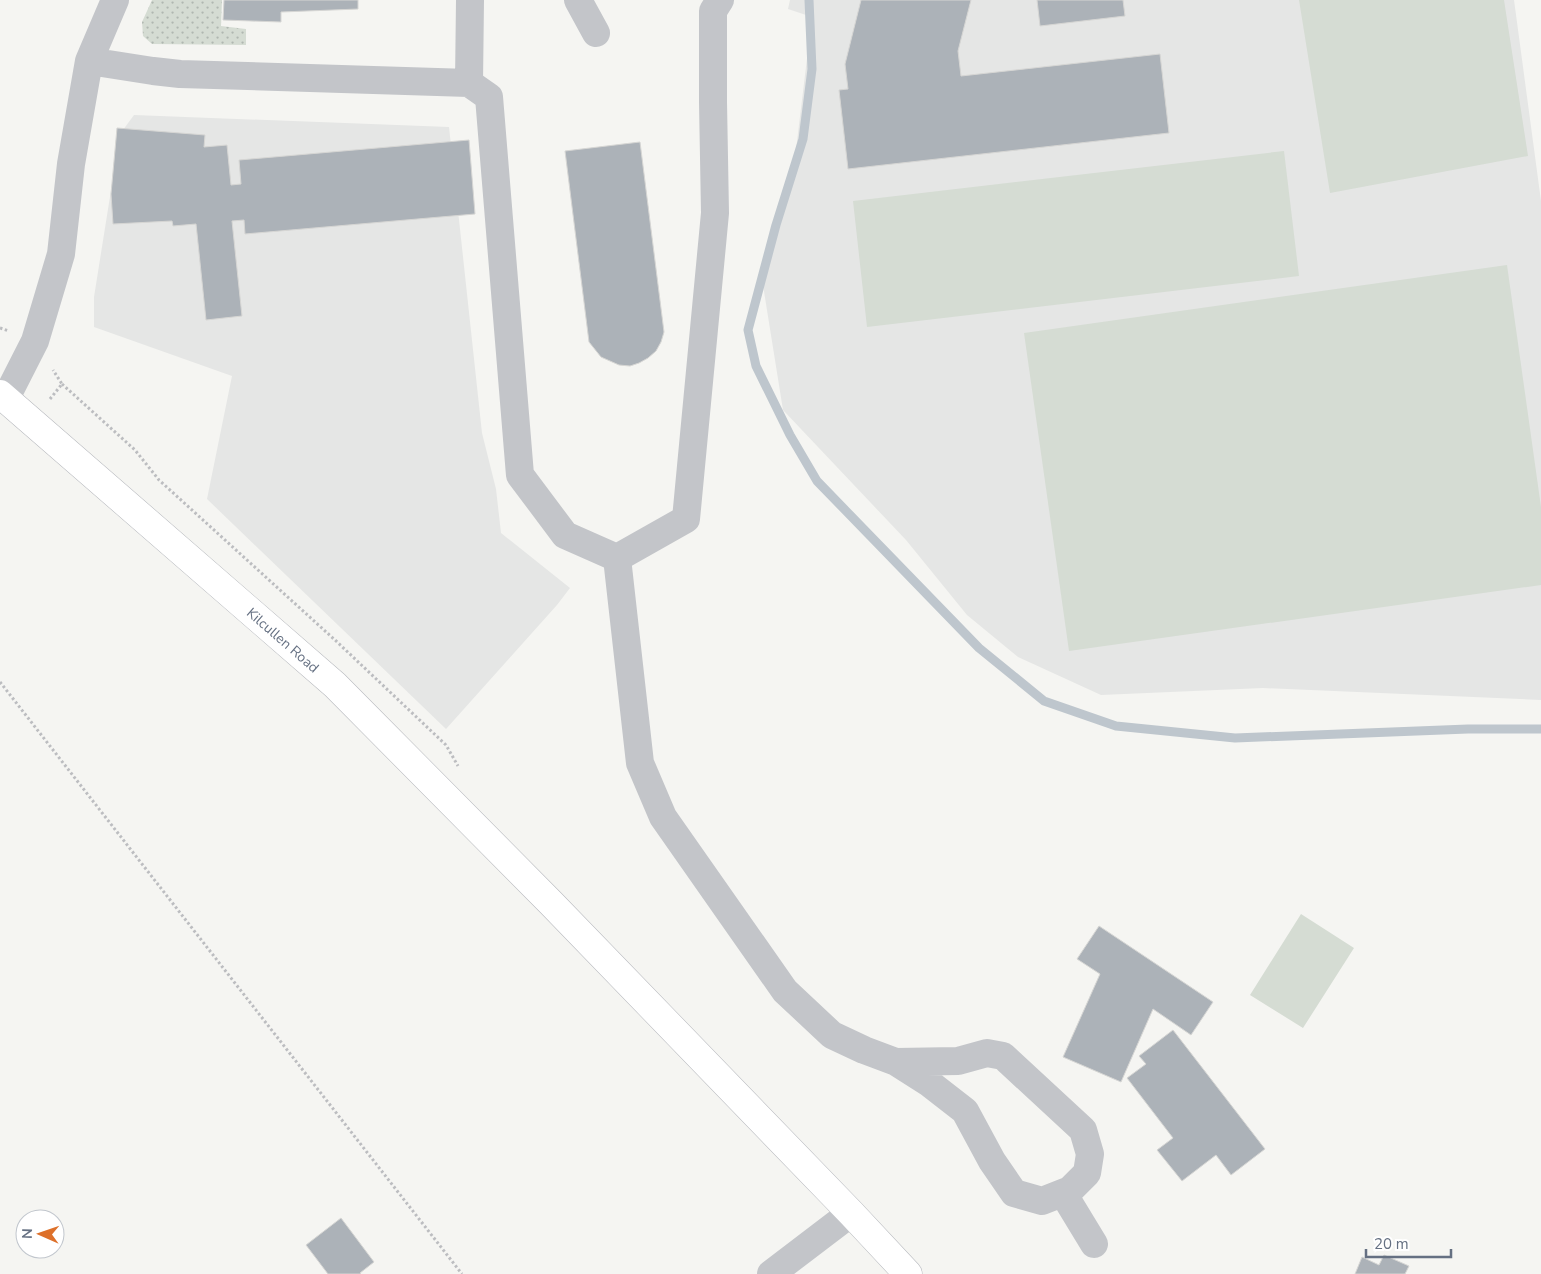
<svg xmlns="http://www.w3.org/2000/svg" width="1541" height="1274" font-family="'Nunito Sans',sans-serif">
  <style>
    .built { fill: #e5e6e5 }
    .grass { fill: url(#grass-dots) }
    .pitch { fill: #d5dcd3 }
    .lines { fill: none; stroke-linecap: round; stroke-linejoin: round }
    .stream { stroke: #bec6cd; stroke-width: 9 }
    .building { fill: #acb2b8; stroke: #d6d6d4 }
    .major-casing { stroke: #b6b8bd; stroke-width: 29 }
    .path { stroke: #bcbdc0; stroke-width: 3; stroke-dasharray: 2.5 2.5; stroke-linecap: butt }
    .minor { stroke: #c3c5c9; stroke-width: 28 }
    .major { stroke: #fff; stroke-width: 28 }
    .labels { text-anchor: middle; stroke-width: 5; stroke-linejoin: round; paint-order: stroke }
    .street-label { font-size: 14px; fill: #657082; stroke: #fff }
  </style>
  <defs>
    <pattern id="grass-dots" width="8" height="8" patternUnits="userSpaceOnUse" patternTransform="scale(1.25)"><rect width="8" height="8" fill="#d5dcd3"/><path d="M2 2h.1M6 6h.1" fill="none" stroke="#b0b7b1" stroke-width="1.8" stroke-linecap="round"/></pattern>
  </defs>
  <rect width="100%" height="100%" fill="#f5f5f2"/>
  <path class="built" d="M790 0H1514L1541 201V700L1263 688 1101 695 1018 657 967 615 906 540 783 410 762 279 795 158 812 17 788 9Z
    M134 115 449 127 482 433 496 489 501 533 570 588 557 605 446 729 207 499 232 376 94 327V297L120 134Z"/>
  <path class="grass" d="M152 0H222L221 26 246 29V45L152 44 143 36 142 22Z"/>
  <path class="pitch" d="M1299 0H1504L1528 156 1330 193Z
    M1284 151 1299 276 867 327 853 201Z
    M1507 265 1541 507V585L1069 651 1024 333Z
    M1301 914 1354 948 1303 1028 1250 995Z"/>
  <g class="lines">
    <path class="stream" d="M809 0 812 69 803 139 776 225 748 330 756 366 790 435 817 481 979 648 1044 701 1116 726 1235 738 1468 729H1541"/>
  </g>
  <path class="building" d="M224 0H358V9L281 12V22L223 20Z
    M861 0H971L958 51 961 76 1160 54 1169 133 848 169 839 90 848 89 845 64Z
    M1037 0H1123L1125 16 1040 26Z
    M117 128 205 135 204 147 227 145 231 185 241 184 239 160 469 140 475 214 245 234 244 220 232 221 242 316 206 320 196 224 173 226 172 221 113 224 111 194Z
    M640 142 664 332 661 342 656 351 648 358 639 363 630 366 619 365 601 357 589 342 565 151Z
    M1099 926 1213 1002 1191 1035 1153 1009 1121 1082 1063 1057 1100 974 1077 959Z
    M1173 1030 1265 1149 1231 1175 1216 1155 1182 1181 1157 1150 1173 1138 1127 1078 1146 1064 1139 1056Z
    M341 1218 374 1262 360 1273 361 1274H328L306 1245Z
    M1384 1255 1409 1266 1405 1274H1355L1362 1257 1379 1265Z"/>
  <g class="lines">
    <defs>
      <path id="major" d="M0 394 335 685 551 903 851 1213 908 1274"/>
    </defs>
    <use href="#major" class="major-casing"/>
    <path class="path" d="M0 328 9 331
      M62 384 135 450 159 480 335 640 446 745 458 766
      M50 399 62 384 53 370
      M0 682 462 1274"/>
    <path class="minor" d="M578 0 596 33
      M89 61 153 71 180 74 469 83 470 0
      M469 83 489 97 520 475 565 535 617 558 686 519 715 213 713 102V11L720 0
      M6 398 35 341 61 254 71 164 89 61 115 0
      M617 558 640 763 663 817 785 991 832 1035 864 1050 896 1062 929 1083 965 1111 992 1161 1014 1193 1042 1201 1070 1190 1087 1173 1090 1154 1083 1130 1003 1056 987 1053 958 1061 896 1062
      M1063 1193 1094 1244
      M771 1274 851 1213"/>
    <use href="#major" class="major"/>
  </g>
  <g class="labels">
    <g class="street-label">
      <text transform="translate(283 640) rotate(41)" y="5">Kilcullen Road</text>
    </g>
  </g>
  <g transform="translate(40 1234) rotate(272)"><circle r="24" fill="#ffffff" stroke="#c1c6cd"/>
  <path d="M0-4L9 19L0 12L-9 19Z" fill="#dd702a"/>
  <text y="-8" font-size="14" font-weight="bold" text-anchor="middle" fill="#657082">N</text>
  </g>
  <path d="M1366 1249v8h85v-8" fill="none" stroke="#657082" stroke-width="2.5"/>
  <text x="1374" y="1249" font-size="15" fill="#657082" stroke="#ffffff" stroke-width="4" paint-order="stroke">20 m</text>
</svg>
